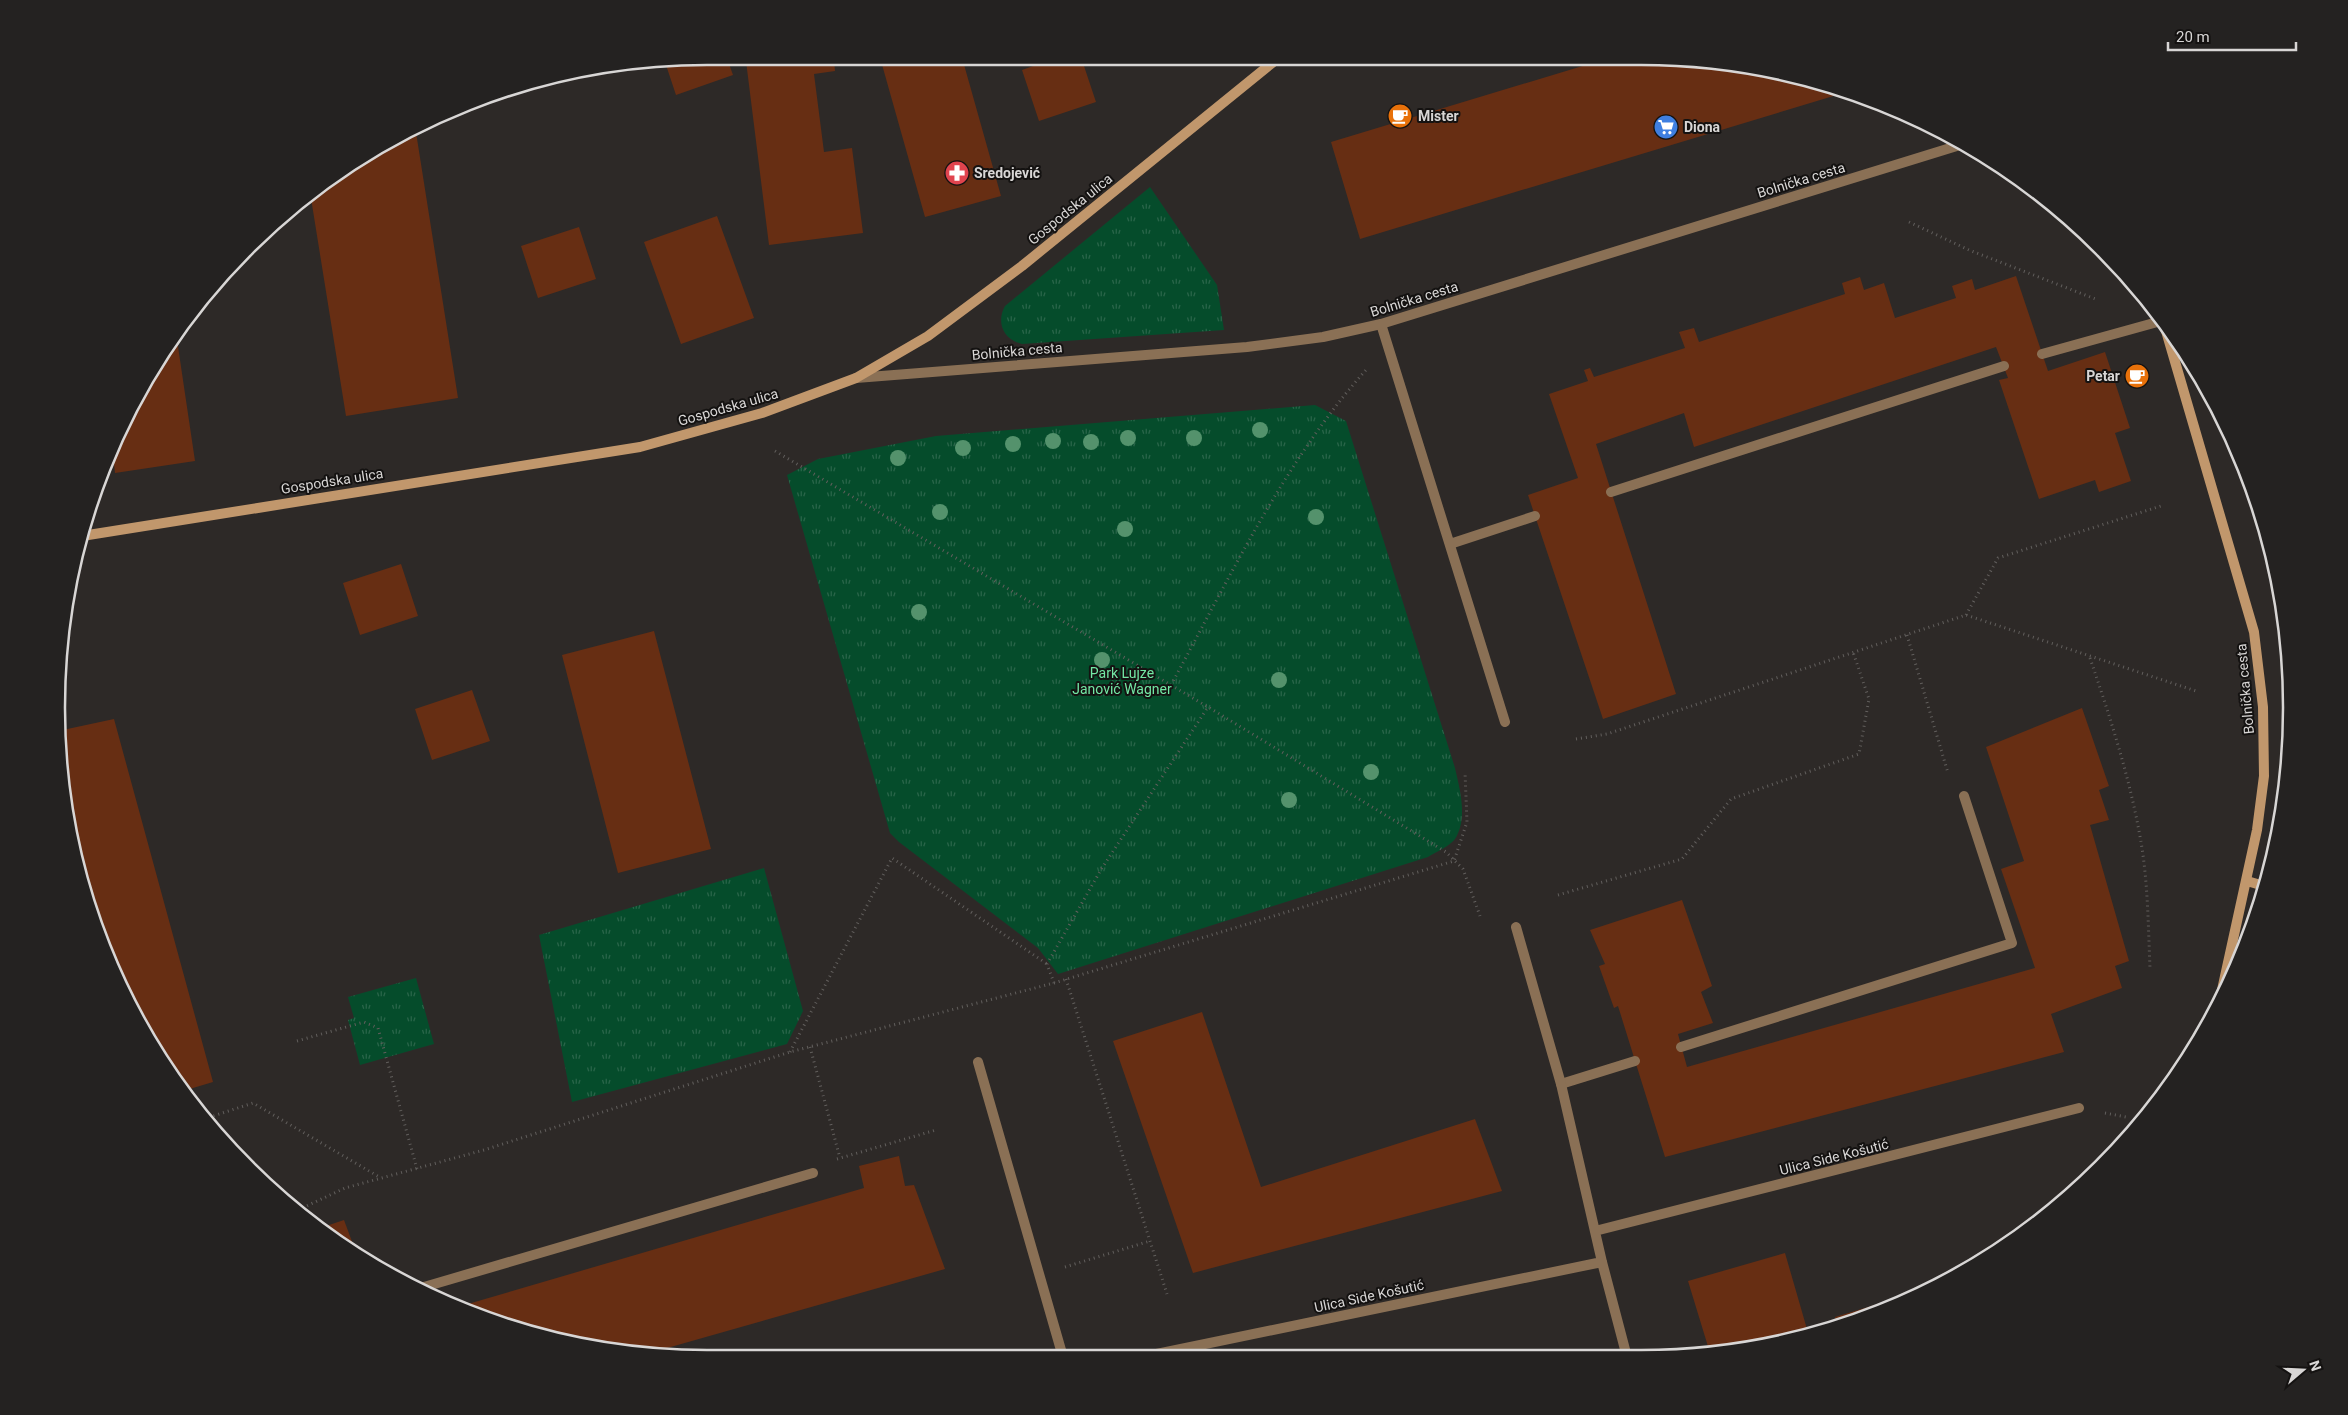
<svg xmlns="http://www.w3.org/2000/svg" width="2348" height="1415" font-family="Roboto,sans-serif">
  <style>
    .grass { fill: url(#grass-tufts) }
    .building { fill: #672e13 }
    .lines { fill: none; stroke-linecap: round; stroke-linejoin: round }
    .path { stroke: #625f5d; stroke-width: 3; stroke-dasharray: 1 4; stroke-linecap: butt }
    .lane { stroke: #8a7055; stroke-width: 10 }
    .street { stroke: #8a7055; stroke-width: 10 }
    .secondary { stroke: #c1976c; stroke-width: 10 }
    .tree { fill: #54926c }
    .labels { text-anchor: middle; stroke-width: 4; stroke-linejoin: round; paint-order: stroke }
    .poi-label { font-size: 14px; font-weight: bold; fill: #d8d6d5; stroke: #141211; text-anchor: start }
    .street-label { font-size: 14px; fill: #d8d6d5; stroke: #141211 }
    .park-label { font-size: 14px; fill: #73e8a5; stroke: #141211 }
    .rim { fill: none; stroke: #d8d6d5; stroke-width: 2.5 }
  </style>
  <defs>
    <pattern id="grass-tufts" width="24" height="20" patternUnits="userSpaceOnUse" patternTransform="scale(1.25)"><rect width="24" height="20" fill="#054c2b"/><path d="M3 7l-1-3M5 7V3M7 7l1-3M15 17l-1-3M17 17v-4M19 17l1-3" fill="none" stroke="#296549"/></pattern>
  </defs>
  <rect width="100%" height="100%" fill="#2d2927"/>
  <path class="grass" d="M1150 187 1217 285 1224 330 1022 344C1003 340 996 322 1005 306Z
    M1315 405 1346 421 1455 768C1460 790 1468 818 1455 839 1450 846 1436 852 1428 857L1058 974 1038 948 899 842 890 833 787 475 818 459 936 436Z
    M764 868 803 1011 787 1044 572 1102 539 935Z
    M416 978 434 1044 360 1065 348 1020 354 1018 348 997Z"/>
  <path class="building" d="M1609 58H1683L1850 91 1360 239 1331 142Z
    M1050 60H1082L1096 102 1039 121 1022 70Z
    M728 61 733 75 676 95 665 62Z
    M746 61H834L835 71 814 74 824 152 852 148 863 233 769 245Z
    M881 61H963L1001 196 925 217Z
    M415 126 458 398 346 416 310 192Z
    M717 216 754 318 681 344 644 242Z
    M579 227 596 279 538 298 521 246Z
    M2016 276 2048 371 2105 352 2130 428 2115 433 2131 481 2099 492 2095 480 2039 499 1999 380 2008 378 1996 347 1694 447 1684 413 1596 444 1676 694 1603 719 1528 495 1578 478 1549 394 1588 381 1584 370 1590 368 1594 377 1685 348 1679 332 1694 328 1699 342 1845 294 1842 283 1860 277 1864 290 1884 283 1895 318 1956 298 1952 286 1972 279 1975 290Z
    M176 333 195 461 115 473 113 454 166 345Z
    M401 564 418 616 360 635 343 583Z
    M654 631 711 849 618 873 562 655Z
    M472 690 490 741 432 760 415 709Z
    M2082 708 2109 786 2099 790 2109 820 2090 825 2129 961 2115 966 2122 988 2051 1014 2064 1052 1665 1157 1618 1006 1614 1008 1599 966 1605 964 1590 930 1682 900 1712 986 1701 992 1713 1023 1678 1034 1687 1067 2035 968 2001 869 2024 861 1986 747Z
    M114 719 213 1082 183 1091 124 996 91 917 62 793 58 731Z
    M1202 1012 1261 1187 1475 1119 1502 1191 1193 1273 1113 1041Z
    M899 1156 905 1186 914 1185 945 1269 646 1354 498 1324 461 1306 864 1188 859 1166Z
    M344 1220 357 1255 345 1249 320 1228Z
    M1785 1253 1809 1336 1710 1353 1688 1281Z
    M1898 1298 1899 1300 1837 1325 1835 1317Z"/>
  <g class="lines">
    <path class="path" d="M1909 222 1969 250 2098 300
      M775 451 1208 707 1446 852 1463 869 1480 916
      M1966 615 1998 558 2164 505
      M1907 635 1948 773
      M2090 658C2109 714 2128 772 2139 831 2148 876 2148 922 2150 968
      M1171 685C1229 579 1285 460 1366 370
      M1576 739 1607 734 1966 615 2199 692
      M1558 895 1682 859 1731 799 1859 754 1869 699 1853 652
      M1066 979 1167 1294
      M1054 983 1047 964 1102 868 1208 707
      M297 1041 364 1022 378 1028 417 1169
      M810 1047 840 1158
      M790 1052 892 858 1047 964
      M2105 1113 2126 1117
      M204 1119 253 1103 381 1178
      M837 1159 936 1130
      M298 1210 345 1188 484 1150 790 1052 1054 983 1454 861 1467 822 1465 772
      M1065 1267 1150 1241"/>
    <path class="lane" d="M1381 324 1505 722
      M2042 354 2161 321
      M1611 492 2004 366
      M1450 544 1535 516
      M1681 1047 2012 943 1964 796
      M978 1062 1063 1357
      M1561 1084 1635 1061
      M424 1287 813 1173"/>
    <path class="street" d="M856 378 1247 347 1323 337 1381 324 1960 145
      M1516 927 1561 1084 1602 1262 1627 1357
      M1595 1231 2079 1108
      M1142 1357 1602 1262"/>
    <path class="secondary" d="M2164 324 2254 632 2263 707 2264 776 2257 830 2220 999
      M82 536 640 447 762 413 856 378 928 336 1022 266 1277 59
      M2247 881 2264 886"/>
  </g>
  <g class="tree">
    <circle cx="1260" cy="430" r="8"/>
    <circle cx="1128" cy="438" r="8"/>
    <circle cx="1194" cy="438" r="8"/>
    <circle cx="1053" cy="441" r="8"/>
    <circle cx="1091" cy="442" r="8"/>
    <circle cx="1013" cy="444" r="8"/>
    <circle cx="963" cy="448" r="8"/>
    <circle cx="898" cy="458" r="8"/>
    <circle cx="940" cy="512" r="8"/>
    <circle cx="1316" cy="517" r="8"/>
    <circle cx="1125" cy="529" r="8"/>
    <circle cx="919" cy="612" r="8"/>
    <circle cx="1102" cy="660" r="8"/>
    <circle cx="1279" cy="680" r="8"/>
    <circle cx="1371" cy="772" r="8"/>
    <circle cx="1289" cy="800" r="8"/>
  </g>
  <defs>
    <symbol id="cafe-disc" viewBox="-11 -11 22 22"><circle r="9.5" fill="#e8710a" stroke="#141211"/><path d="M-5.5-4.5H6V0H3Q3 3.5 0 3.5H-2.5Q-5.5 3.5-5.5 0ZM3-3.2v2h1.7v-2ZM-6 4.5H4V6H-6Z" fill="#fff"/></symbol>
    <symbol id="supermarket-disc" viewBox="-11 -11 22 22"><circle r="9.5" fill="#3f7fe0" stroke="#141211"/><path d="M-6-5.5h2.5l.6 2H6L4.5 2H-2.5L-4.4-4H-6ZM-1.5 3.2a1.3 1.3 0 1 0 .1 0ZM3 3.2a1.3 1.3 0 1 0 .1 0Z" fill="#fff"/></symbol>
    <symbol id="pharmacy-disc" viewBox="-11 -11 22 22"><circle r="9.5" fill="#e0444e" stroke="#141211"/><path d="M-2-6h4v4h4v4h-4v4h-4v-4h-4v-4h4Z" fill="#fff"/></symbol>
  </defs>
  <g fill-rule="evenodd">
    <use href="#cafe-disc" x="1386" y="102" width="28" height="28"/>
    <use href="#supermarket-disc" x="1652" y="113" width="28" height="28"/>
    <use href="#pharmacy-disc" x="943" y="159" width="28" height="28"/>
    <use href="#cafe-disc" x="2123" y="362" width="28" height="28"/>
  </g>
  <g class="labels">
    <g class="poi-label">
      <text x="1418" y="121">Mister</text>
      <text x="1684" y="132">Diona</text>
      <text x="974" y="178">Sredojević</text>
      <text x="2120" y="381" text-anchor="end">Petar</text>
    </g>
    <g class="street-label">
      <text transform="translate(1801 180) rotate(-17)" y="5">Bolnička cesta</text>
      <text transform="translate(1070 209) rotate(-39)" y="5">Gospodska ulica</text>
      <text transform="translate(1414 299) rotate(-17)" y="5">Bolnička cesta</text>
      <text transform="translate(1017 351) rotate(-5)" y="5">Bolnička cesta</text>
      <text transform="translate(728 407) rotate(-16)" y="5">Gospodska ulica</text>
      <text transform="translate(332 481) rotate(-9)" y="5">Gospodska ulica</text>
      <text transform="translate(2245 689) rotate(-95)" y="5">Bolnička cesta</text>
      <text transform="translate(1834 1157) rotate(-14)" y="5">Ulica Side Košutić</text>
      <text transform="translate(1369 1296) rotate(-12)" y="5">Ulica Side Košutić</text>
    </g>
    <g class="park-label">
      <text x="1122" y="678">Park Lujze<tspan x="1122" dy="16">Janović Wagner</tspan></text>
    </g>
  </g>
  <path d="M0 0H2348V1415H0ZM707 65H1641A642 642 0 0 1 2283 707V708A642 642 0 0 1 1641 1350H707A642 642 0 0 1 65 708V707A642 642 0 0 1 707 65Z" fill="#242221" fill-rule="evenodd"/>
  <path class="rim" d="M707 65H1641A642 642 0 0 1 2283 707V708A642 642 0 0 1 1641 1350H707A642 642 0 0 1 65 708V707A642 642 0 0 1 707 65Z"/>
  <g transform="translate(2303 1370) rotate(71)" stroke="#141211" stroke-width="4" paint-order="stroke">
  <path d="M0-4L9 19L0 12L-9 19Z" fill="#d8d6d5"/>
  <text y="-8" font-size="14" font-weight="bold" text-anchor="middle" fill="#d8d6d5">N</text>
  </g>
  <path d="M2168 42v8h128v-8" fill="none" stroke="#d8d6d5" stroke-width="2.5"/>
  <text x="2176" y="42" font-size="15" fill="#d8d6d5" stroke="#141211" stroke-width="4" paint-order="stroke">20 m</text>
</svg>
